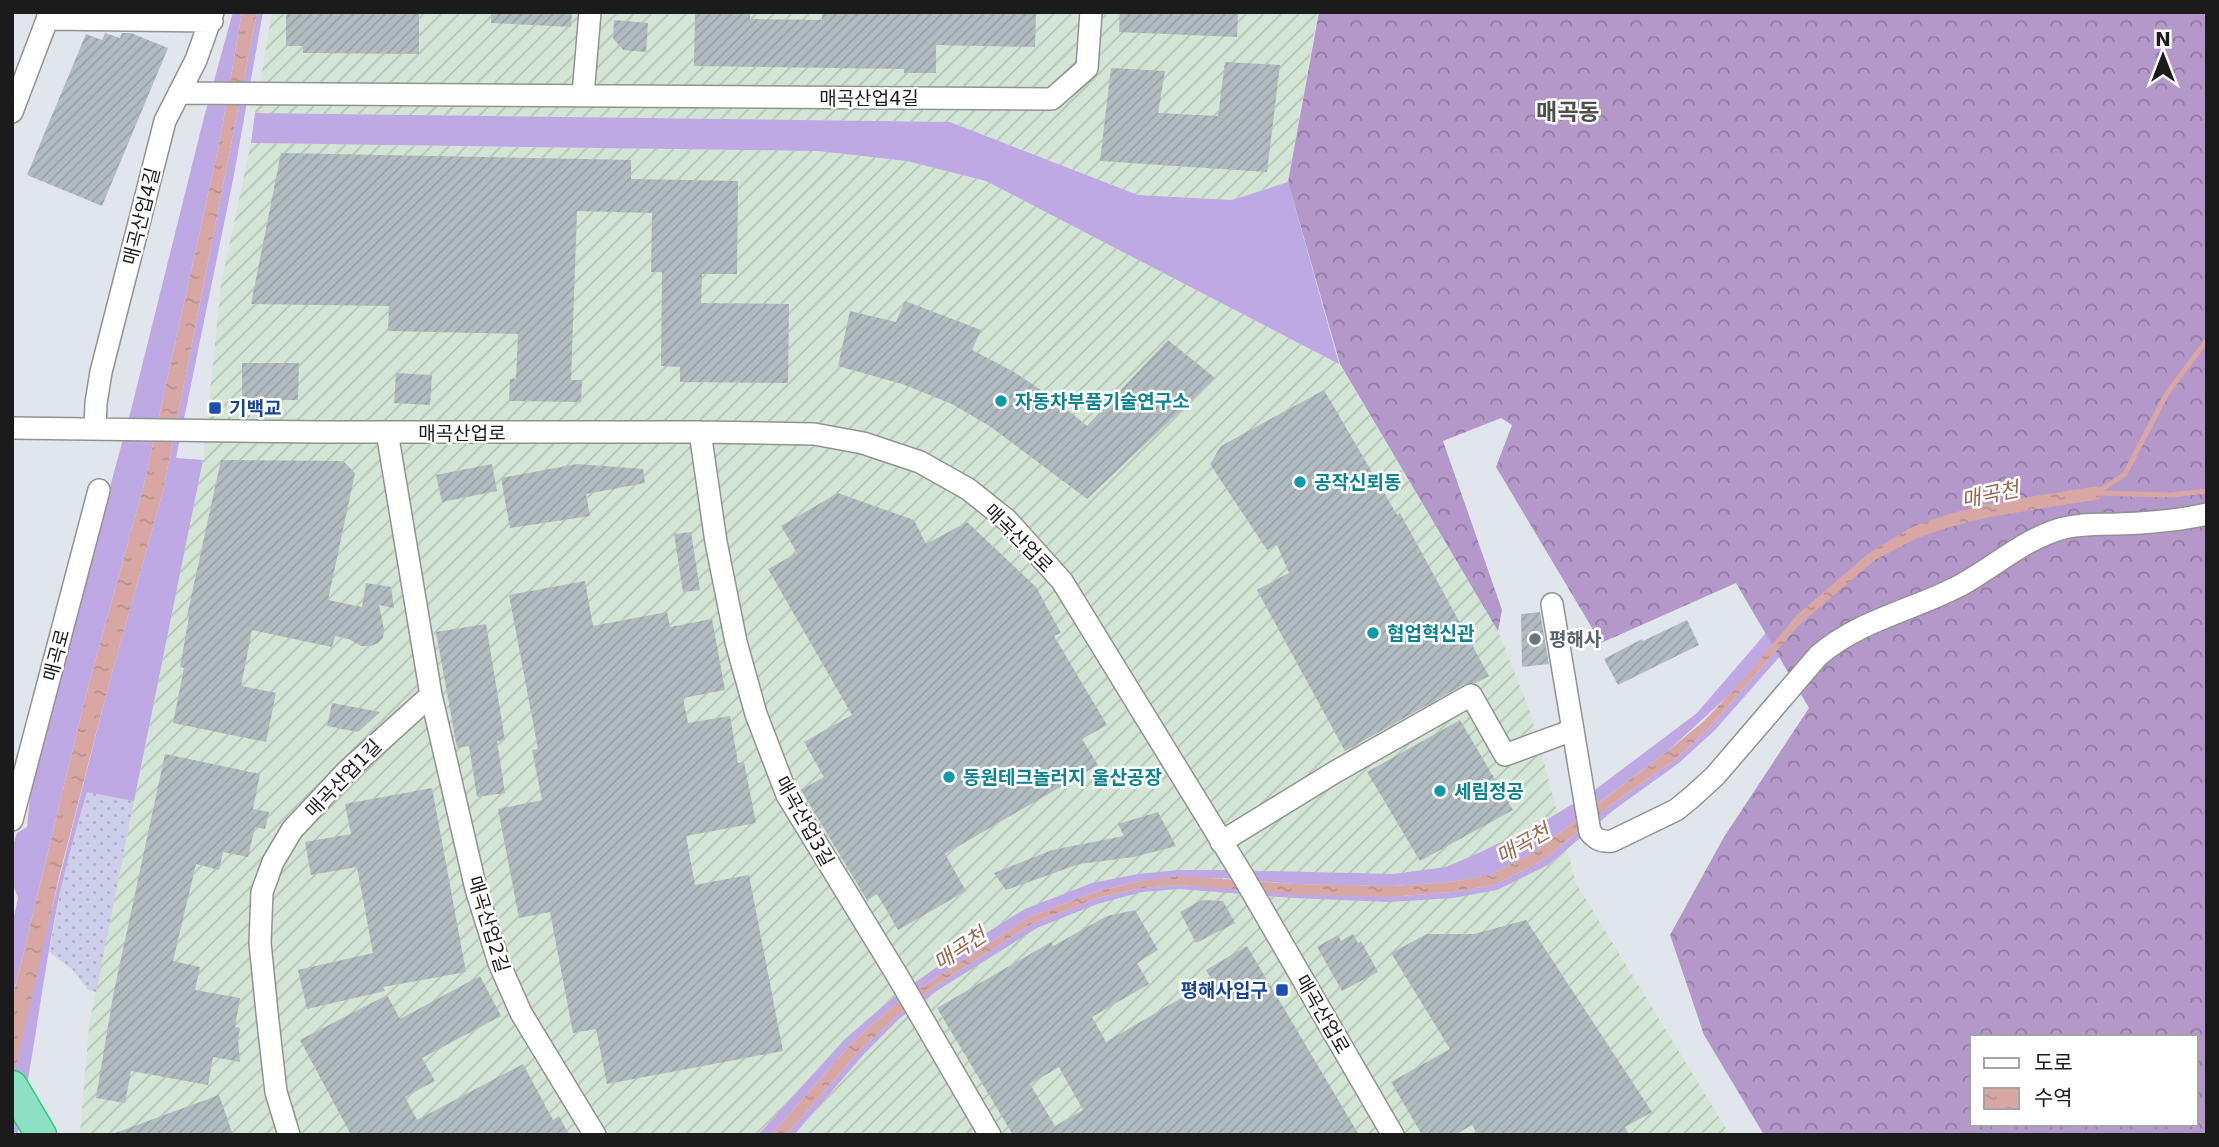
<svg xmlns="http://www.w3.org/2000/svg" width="2219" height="1147" font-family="'DejaVu Sans','Noto Sans KR',sans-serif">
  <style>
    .industrial { fill: url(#industrial-furrows) }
    .farmland { fill: url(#farmland-dots) }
    .grass { fill: #bea9e4 }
    .forest { fill: url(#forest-crowns); fill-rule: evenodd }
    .water { fill: url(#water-ripples) }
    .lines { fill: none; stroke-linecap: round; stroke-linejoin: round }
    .stream { stroke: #d8a7a4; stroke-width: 5 }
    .building { fill: url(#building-hatch); fill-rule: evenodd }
    .minor-casing { stroke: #929292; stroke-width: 24 }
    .highway-casing { stroke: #2eca7c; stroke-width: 33 }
    .minor { stroke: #fff; stroke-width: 21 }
    .highway { stroke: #8ce0c3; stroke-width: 30 }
    .culture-dot { fill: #0f9aa8; stroke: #fff; stroke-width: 2.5 }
    .transit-dot { fill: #1a4fb4; stroke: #fff; stroke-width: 2.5 }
    .worship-dot { fill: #6b7280; stroke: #fff; stroke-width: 2.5 }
    .labels { text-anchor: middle; stroke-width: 5; stroke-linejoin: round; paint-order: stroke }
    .street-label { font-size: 19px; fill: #1b1b1b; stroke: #fff }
    .culture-label { font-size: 19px; font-weight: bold; fill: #0d838f; stroke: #fff; text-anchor: start }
    .transit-label { font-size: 19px; font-weight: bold; fill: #164399; stroke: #fff; text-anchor: start }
    .worship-label { font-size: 19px; font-weight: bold; fill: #5b616d; stroke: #fff; text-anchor: start }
    .water-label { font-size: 21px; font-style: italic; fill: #9d664b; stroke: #fff }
    .quarter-label { font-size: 23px; font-weight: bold; fill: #4e4e4e; stroke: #fff }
  </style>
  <defs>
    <pattern id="industrial-furrows" width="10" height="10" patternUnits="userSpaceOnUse" patternTransform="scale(1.75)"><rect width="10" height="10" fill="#d3e5d4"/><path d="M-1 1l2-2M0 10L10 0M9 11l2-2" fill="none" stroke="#b5c4b5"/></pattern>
    <pattern id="farmland-dots" width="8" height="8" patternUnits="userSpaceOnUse" patternTransform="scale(1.75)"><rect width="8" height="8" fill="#cdcfea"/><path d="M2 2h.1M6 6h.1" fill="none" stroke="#afb1c8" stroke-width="1.8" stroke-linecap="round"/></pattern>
    <pattern id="forest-crowns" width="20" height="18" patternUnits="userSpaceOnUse" patternTransform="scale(1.75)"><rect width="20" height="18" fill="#b398c9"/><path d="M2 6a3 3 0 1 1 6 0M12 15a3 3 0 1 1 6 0" fill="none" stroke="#917ba2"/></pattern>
    <pattern id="water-ripples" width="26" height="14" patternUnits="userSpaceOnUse" patternTransform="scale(1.75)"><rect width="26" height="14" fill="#d8a7a4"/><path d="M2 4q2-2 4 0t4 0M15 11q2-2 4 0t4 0" fill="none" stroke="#b98f8d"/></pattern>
    <pattern id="building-hatch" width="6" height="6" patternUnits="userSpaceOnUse" patternTransform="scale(1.75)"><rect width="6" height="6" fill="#b1bcc0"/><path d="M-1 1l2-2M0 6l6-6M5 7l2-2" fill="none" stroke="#98a1a4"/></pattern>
  </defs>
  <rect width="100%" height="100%" fill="#e1e6ec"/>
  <path class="industrial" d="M272 12H1318L1288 182 1232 200 1138 195 950 122 255 113Z
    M251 143 818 151 907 161 987 181 1339 364 1498 631 1531 714 1576 883 1730 1135H80L89 1025 203 460 221 284Z"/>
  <path class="farmland" d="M87 791 134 801 96 992 88 990 72 969 49 952 63 878Z"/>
  <path class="grass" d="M233 12H242L220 140 143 489 88 687 12 1000V925L18 898 12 882V849L17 833 27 827 32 775 133 402 204 117Z
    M257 12H263L234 175 176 458 203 460 134 801 87 792C75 833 63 875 55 917 41 989 33 1063 17 1135H12V1084L37 967 107 691 163 491Z
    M255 113 950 122 1138 195 1232 200 1288 182 1339 364 986 181 907 161 818 151 251 143Z
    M1912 527 1669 750 1536 851 1490 875 1450 882 1392 886 1293 884 1223 878 1140 881 1095 892 1029 917 893 1006 851 1044 771 1135H758L844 1040 889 1001 975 940 1025 909 1092 883 1138 874 1179 870H1222L1393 874 1446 867 1483 851 1548 819 1592 792 1697 713 1789 606Z
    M1798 626 1797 637 1715 730 1679 763 1615 809 1548 865 1497 890 1453 898 1390 902 1293 898 1179 889 1142 892 1097 904 1037 928 938 990 900 1018 864 1054 794 1135H786L860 1050 898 1015 935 986 1033 923 1097 898 1142 888 1178 885 1390 897 1452 892 1494 885 1543 860 1611 805 1676 759 1710 727Z"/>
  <path class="forest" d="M1319 12H2207V1135H1764L1704 1035 1670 935 1724 837 1809 708 1736 583 1601 643 1496 467 1512 425 1501 418 1443 441 1502 610 1498 631 1340 364 1288 182ZM1972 1037H2196V1124H1972Z"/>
  <path class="water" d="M242 12H257L163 491 107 691 59 877 12 1084V1000L88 687 143 489 220 140Z
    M2098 486 2100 499 1989 517 1950 527 1917 538 1875 560 1798 626 1710 727 1676 759 1611 805 1543 860 1494 885 1452 892 1390 897 1293 894 1178 885 1142 888 1097 898 1033 923 935 986 898 1015 860 1050 786 1135H771L851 1044 893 1006 1029 917 1095 892 1140 881 1179 876 1293 884 1392 886 1450 882 1490 875 1536 851 1669 750 1704 721 1740 683 1797 615 1869 553 1912 527 1946 515 1986 504Z"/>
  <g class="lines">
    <path class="stream" d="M2099 491 2125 474 2166 395 2207 340
      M2093 493 2171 495 2207 491"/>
  </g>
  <path class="building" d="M286 12H419V54L303 53V46H286Z
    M491 12H572L571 27 491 23Z
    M695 12H750V19L822 20V12H1036L1035 47 936 45V73H904V69L694 66Z
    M1120 12H1238L1237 37 1119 32Z
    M614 20 648 23 646 52 623 50 613 38Z
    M105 33 120 38 122 33H131L168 48 102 206 27 175 86 34 102 40Z
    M1225 62 1280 65 1267 172 1100 161 1111 68 1165 71 1158 113 1218 116Z
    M281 153 631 160V179L738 181 737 274H702L701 303 789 304 788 383 680 382V367L661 366 662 272H651L652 213 577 211 571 380H582L581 402 509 401 510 379H516L518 334 388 331 389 306 251 304Z
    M905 301 981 330 972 350 1014 372 1053 398 1087 426 1168 340 1215 378 1087 499 991 427 952 404 902 384 838 366 850 311 896 322Z
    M242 363H299L298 400H242Z
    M396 373 432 375 430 405 394 403Z
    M1324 390 1397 515 1400 513 1489 676 1476 683 1465 684 1345 751 1257 590 1289 573 1277 545 1267 550 1210 464 1221 446Z
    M221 460 343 461 355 473 328 600 362 607 366 583 391 587 394 608 379 605 384 629 383 638 378 643 371 646H361L349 639 335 636 332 647 252 630 241 686 276 693 266 742 173 723 184 668 180 667 189 617 187 616Z
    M492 464 497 491 442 502 436 475Z
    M577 464 643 469 645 483 586 494 590 516 510 528 501 478Z
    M838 493 914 520 926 544 967 522 1036 587 1061 633 1054 636 1107 725 1082 739 1098 765 945 854 966 891 898 930 877 894 867 900 801 790 824 777 804 742 852 715 768 569 797 553 781 526Z
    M691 532 700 590 683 592 674 534Z
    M585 581 593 626 667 612 670 627 712 619 725 690 683 698 688 723 730 716 738 763 744 762 756 823 686 836 695 885 749 875 783 1051 607 1084 596 1029 573 1033 550 912 519 918 498 809 542 800 532 750 538 749 509 595Z
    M1540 612 1549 664 1522 667 1521 614Z
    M1687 620 1699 645 1618 685 1604 659 1642 639 1643 641Z
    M486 624 505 740 497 741 505 793 477 797 469 746 457 748 436 632Z
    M332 703 380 712 358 732 327 726Z
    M1460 720 1513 810 1420 861 1367 772Z
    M165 754 260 774 253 809 269 812 265 829 255 827 248 857 223 852 219 870 196 864 173 961 200 967 195 990 240 998 235 1027 240 1028 238 1040 240 1062 213 1057 208 1085 131 1071 125 1103 96 1098 113 996Z
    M432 788 466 972 383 987 385 991 307 1009 298 970 373 953 357 867 311 875 305 842 351 834 345 804Z
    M1158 812 1176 846 1134 857 1079 864 1006 890 994 873 1052 850 1124 836 1118 824Z
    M1202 900 1223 901 1235 923 1196 943 1180 912Z
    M1135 910 1158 950 1137 963 1149 984 1092 1017 1106 1042 1212 980 1206 970 1247 946 1359 1135H1013L937 1008 1051 942 1053 946 1107 916ZM1059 1067 1083 1110 1055 1126 1030 1084Z
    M1526 920 1652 1112 1625 1127 1629 1135H1478L1472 1125 1455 1135H1422L1391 1082 1450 1049 1391 953 1427 934H1474Z
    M1353 934 1358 943 1361 941 1378 972 1342 991 1317 947 1338 935 1341 941Z
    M480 976 501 1016 422 1058 435 1081 405 1097 417 1120 523 1064 553 1120 559 1116 569 1135H351L300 1040 387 995 400 1019Z
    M219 1095 233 1135H116L115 1133Z"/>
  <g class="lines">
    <defs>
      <path id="minor" d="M47 19 212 21
        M179 93 1052 99 1087 68 1091 12
        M583 95 590 12
        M12 112 50 12
        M12 428 318 432H700L814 434 863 443 920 462 968 489 1007 520 1062 581 1243 876 1393 1135
        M95 428 96 403 101 372 165 121 196 60 213 12
        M700 432 716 542 736 642 756 714 787 795 897 975 990 1135
        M431 695 476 889 499 963 521 1013 595 1135
        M1573 730 1590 832C1596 840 1602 842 1612 841L1676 810 1692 797 1715 776 1818 656C1859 620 1914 610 1961 585 1994 567 2027 537 2064 528 2081 524 2099 524 2117 524 2147 523 2177 521 2207 514
        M12 820 99 490
        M1221 842 1335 772 1471 695 1505 755 1573 730 1552 604
        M289 1135 276 1092 268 1022 260 943 262 892 273 862 292 830 347 771 431 695 387 432"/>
      <path id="highway" d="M12 1086 41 1135"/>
    </defs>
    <use href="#minor" class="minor-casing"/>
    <use href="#highway" class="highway-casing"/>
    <use href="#minor" class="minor"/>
    <use href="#highway" class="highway"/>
  </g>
  <g class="culture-dot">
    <circle cx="1001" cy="401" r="7"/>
    <circle cx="1300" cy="482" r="7"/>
    <circle cx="1373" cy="633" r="7"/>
    <circle cx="949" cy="777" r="7"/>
    <circle cx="1440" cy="791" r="7"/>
  </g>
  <g class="transit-dot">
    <rect x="208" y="401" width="14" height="14" rx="3.5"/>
    <rect x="1275" y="983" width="14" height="14" rx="3.5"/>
  </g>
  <circle class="worship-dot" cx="1535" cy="639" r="7"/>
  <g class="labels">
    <g class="street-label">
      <text x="869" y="105">매곡산업4길</text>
      <text transform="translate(141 216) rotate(-76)" y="7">매곡산업4길</text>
      <text x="462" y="440">매곡산업로</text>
      <text transform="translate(1019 538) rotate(45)" y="7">매곡산업로</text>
      <text transform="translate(56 655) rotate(-75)" y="7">매곡로</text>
      <text transform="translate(343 778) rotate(-46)" y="7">매곡산업1길</text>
      <text transform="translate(805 821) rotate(61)" y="7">매곡산업3길</text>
      <text transform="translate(489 924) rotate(73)" y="7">매곡산업2길</text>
      <text transform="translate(1323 1014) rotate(60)" y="7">매곡산업로</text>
    </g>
    <g class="culture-label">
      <text x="1015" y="408">자동차부품기술연구소</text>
      <text x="1314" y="489">공작신뢰동</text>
      <text x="1387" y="640">협업혁신관</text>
      <text x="963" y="784">동원테크놀러지 울산공장</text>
      <text x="1454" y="798">세림정공</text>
    </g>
    <g class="transit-label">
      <text x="229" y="415">기백교</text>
      <text x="1268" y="997" text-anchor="end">평해사입구</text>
    </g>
    <g class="worship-label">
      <text x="1549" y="646">평해사</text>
    </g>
    <g class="water-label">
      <text transform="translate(1990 495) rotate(-12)" y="7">매곡천</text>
      <text transform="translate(1523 844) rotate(-30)" y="7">매곡천</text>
      <text transform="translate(960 949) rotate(-34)" y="7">매곡천</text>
    </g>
    <g class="quarter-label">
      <text x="1568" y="120">매곡동</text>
    </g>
  </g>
  <rect width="2219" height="1147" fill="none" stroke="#1b1b1b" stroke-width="28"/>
  <rect x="1970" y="1035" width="228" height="91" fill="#ffffff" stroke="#a4a4a4" stroke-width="2"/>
  <rect x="1984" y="1058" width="35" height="10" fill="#ffffff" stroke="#a4a4a4" stroke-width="2"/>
  <text x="2034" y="1070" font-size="21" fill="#1b1b1b">도로</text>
  <rect x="1984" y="1088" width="35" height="21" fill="url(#water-ripples)" stroke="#a4a4a4" stroke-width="2"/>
  <text x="2034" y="1105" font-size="21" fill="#1b1b1b">수역</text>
  <g transform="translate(2163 56)" stroke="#ffffff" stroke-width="5" paint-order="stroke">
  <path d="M0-5L12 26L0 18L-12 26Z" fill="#1b1b1b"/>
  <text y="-10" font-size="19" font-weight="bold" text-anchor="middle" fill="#1b1b1b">N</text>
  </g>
</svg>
